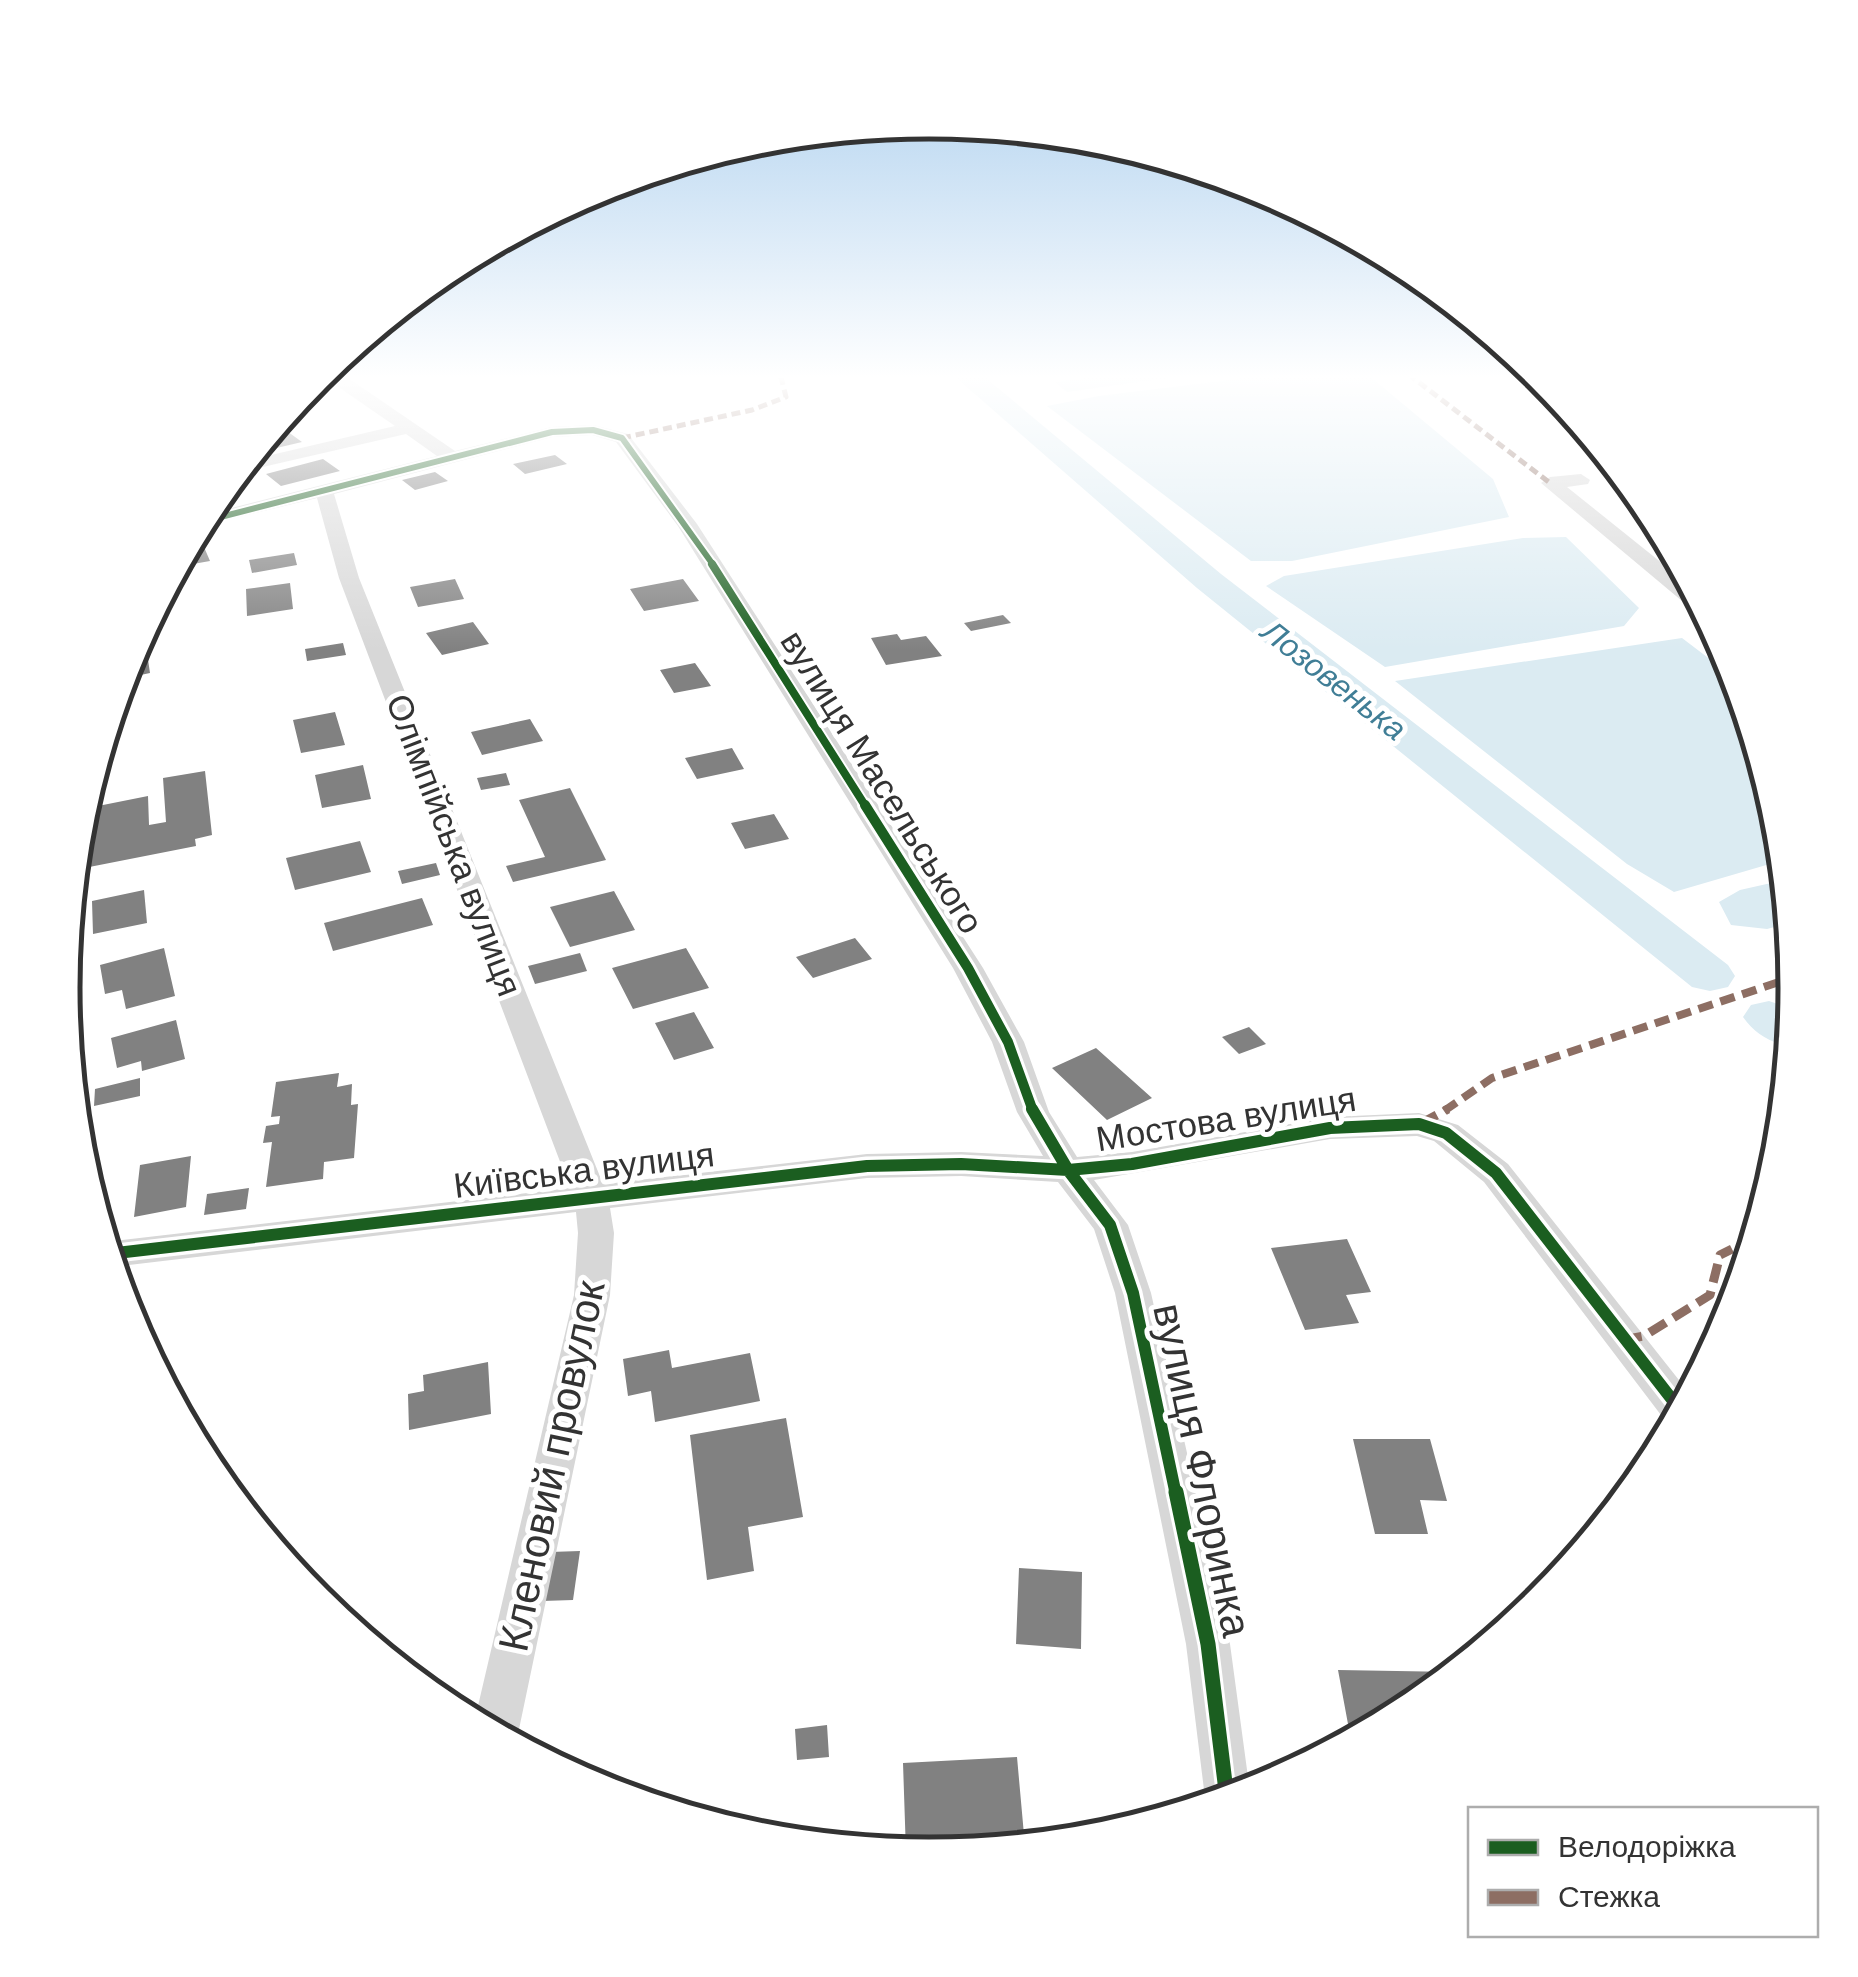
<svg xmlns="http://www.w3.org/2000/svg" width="1858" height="1977" font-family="Helvetica,sans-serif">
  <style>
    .water { fill: #dbebf2 }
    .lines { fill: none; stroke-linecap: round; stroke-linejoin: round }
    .river { fill: #dbebf2; fill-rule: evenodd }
    .building { fill: #818181 }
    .street { fill: #d7d7d7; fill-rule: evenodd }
    .quiet-far2 { stroke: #8d6e63; stroke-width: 5; stroke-dasharray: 9 5; stroke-linecap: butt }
    .quiet-far1 { stroke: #8d6e63; stroke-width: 8; stroke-dasharray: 15 8; stroke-linecap: butt }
    .quiet { stroke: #8d6e63; stroke-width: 9; stroke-dasharray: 19 9; stroke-linecap: butt }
    .cycleway-far4-casing { stroke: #fff; stroke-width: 10 }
    .cycleway-far3-casing { stroke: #fff; stroke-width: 12 }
    .cycleway-far2-casing { stroke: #fff; stroke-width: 16 }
    .cycleway-far1-casing { stroke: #fff; stroke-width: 19 }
    .cycleway-casing { stroke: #fff; stroke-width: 21 }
    .cycleway-far4 { stroke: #1b5e20; stroke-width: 6 }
    .cycleway-far3 { stroke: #1b5e20; stroke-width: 8 }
    .cycleway-far2 { stroke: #1b5e20; stroke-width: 10 }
    .cycleway-far1 { stroke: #1b5e20; stroke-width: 12 }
    .cycleway { stroke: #1b5e20; stroke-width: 15 }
    .labels { text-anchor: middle; stroke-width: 10; stroke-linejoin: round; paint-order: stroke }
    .far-water-label { font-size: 32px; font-style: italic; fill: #407e96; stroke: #fff }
    .street-label { font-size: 35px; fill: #333; stroke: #fff }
    .near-street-label { font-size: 42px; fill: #333; stroke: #fff }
    .rim { fill: none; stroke: #333; stroke-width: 5 }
  </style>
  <rect width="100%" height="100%" fill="#fff"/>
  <path class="water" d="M1121 374H1196L1067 392 1055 382Z
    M1278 374H1367L1493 479 1509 517 1292 561H1251L1047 406 1099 396Z
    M1566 537 1639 608 1624 626 1385 667 1266 586 1284 576 1523 538Z
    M1682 638 1736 679 1779 820 1783 860 1674 892 1627 864 1395 681Z
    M1785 880 1789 923 1767 929 1731 925 1719 902 1740 890Z"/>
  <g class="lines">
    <path class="river" d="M952 374H981L1221 574 1728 965 1735 976 1728 987 1710 991 1692 987 1197 588Z
      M1769 1001 1793 1009 1790 1047C1770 1042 1755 1034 1743 1017L1751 1005Z"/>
  </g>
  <path class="building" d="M284 429 302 442 268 450 260 445 269 433Z
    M555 455 567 464 525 474 513 464Z
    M323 459 340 471 281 486 266 474Z
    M435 472 448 481 415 490 402 480Z
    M204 547 210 561 176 567 186 550Z
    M294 553 297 565 252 573 249 560Z
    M455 579 464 599 418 607 410 587Z
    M683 579 699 601 644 611 630 589Z
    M290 583 293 609 247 616 246 589Z
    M1003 615 1011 623 971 631 964 623Z
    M473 622 489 644 442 655 426 633Z
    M897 634 901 640 926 636 942 656 886 665 871 638Z
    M343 643 346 655 307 661 305 649Z
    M147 653 150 673 131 677 132 687 118 690 129 656Z
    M695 663 711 686 674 693 660 670Z
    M335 712 345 745 301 753 293 720Z
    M530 719 543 741 482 755 471 732Z
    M732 748 744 769 697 779 685 758Z
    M363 765 371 799 322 808 315 775Z
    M205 771 212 835 195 839 196 846 74 870 77 839 84 838 83 809 148 796 149 825 166 822 163 778Z
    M506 773 510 785 481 790 477 778Z
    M570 788 606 860 513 882 506 866 545 857 519 800Z
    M774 814 789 839 745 849 731 823Z
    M360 841 371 872 295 890 286 858Z
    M436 863 440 875 402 884 398 871Z
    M144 890 147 923 93 934 92 901Z
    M614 891 635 930 570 947 550 907Z
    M422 898 433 925 333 951 324 923Z
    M855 938 872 959 813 978 796 957Z
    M164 948 175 996 126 1009 122 990 105 994 100 965Z
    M686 948 709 988 633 1009 612 968Z
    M580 953 587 971 535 984 528 966Z
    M694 1012 714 1048 674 1060 655 1023Z
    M176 1020 185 1059 142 1071 141 1061 117 1068 111 1038Z
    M1249 1027 1266 1044 1239 1054 1222 1037Z
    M1096 1048 1152 1098 1107 1120 1052 1068Z
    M339 1073 337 1087 352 1084 351 1105 358 1104 354 1158 324 1162 323 1179 266 1187 272 1142 263 1143 266 1126 279 1124 280 1116 271 1117 276 1082Z
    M140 1078V1096L94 1106 95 1089Z
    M191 1156 186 1207 134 1217 140 1165Z
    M249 1188 246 1209 204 1215 207 1194Z
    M1347 1239 1371 1292 1346 1295 1359 1323 1305 1330 1271 1248Z
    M669 1350 672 1368 750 1353 760 1401 655 1422 651 1391 628 1396 623 1359Z
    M488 1362 491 1414 409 1430 408 1394 424 1391 423 1375Z
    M786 1418 803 1517 748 1527 754 1571 707 1580 690 1435Z
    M1353 1439H1430L1447 1501 1420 1500 1428 1534H1375Z
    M580 1551 573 1600 542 1601 550 1552Z
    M1019 1568 1082 1572 1081 1649 1016 1644Z
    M1338 1670 1455 1672 1410 1709 1382 1724H1348Z
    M827 1725 829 1757 797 1760 795 1729Z
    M1017 1757 1025 1846 928 1855 906 1853 903 1763Z"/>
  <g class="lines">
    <path class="street" d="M319 374 348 378 455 451 552 427 593 425 628 434 697 524 983 968 1024 1042 1049 1112 1077 1157 1132 1152 1330 1117 1419 1113 1458 1125 1508 1164 1690 1394 1674 1425 1667 1423 1484 1182 1434 1141 1417 1136 1330 1139 1094 1180 1128 1225 1151 1293 1230 1644 1250 1792 1206 1806 1186 1644 1115 1293 1094 1229 1058 1182 961 1176 867 1178 610 1208 614 1233 610 1295 518 1734 514 1744 474 1723 574 1295 578 1233 576 1212 112 1267 105 1242 570 1188 339 578 317 498 198 527 204 515 437 456 406 434 237 473 246 461 395 426 337 386 311 382ZM592 435 616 442 678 526 953 968 992 1042 1017 1112 1043 1156 961 1152 867 1154 603 1184 359 578 334 494 552 437Z
      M1581 474 1590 480 1588 484 1567 487 1693 588 1705 612 1694 611 1541 483 1550 477Z"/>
    <path class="quiet-far2" d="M1408 374 1550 483
      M622 438 752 410 786 397 781 377"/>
    <path class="quiet-far1" d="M1444 1111 1492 1078 1794 977"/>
    <path class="quiet" d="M1420 1124 1448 1109
      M1623 1340 1644 1336 1710 1295 1720 1255 1732 1249"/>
    <defs>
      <path id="cycleway-far4" d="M201 522 552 432 593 430 622 438 714 566"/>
      <path id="cycleway-far3" d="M712 564 866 807"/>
      <path id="cycleway-far2" d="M865 805 968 968 1008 1042 1033 1111"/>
      <path id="cycleway-far1" d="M1032 1109 1068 1170 1110 1225 1133 1293 1176 1495
        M108 1254 867 1166 961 1164 1068 1170 1132 1164 1330 1128 1419 1124 1446 1133 1496 1173 1681 1411"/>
      <path id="cycleway" d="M1176 1492 1208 1644 1227 1799"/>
    </defs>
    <use href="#cycleway-far4" class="cycleway-far4-casing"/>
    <use href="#cycleway-far3" class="cycleway-far3-casing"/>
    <use href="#cycleway-far2" class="cycleway-far2-casing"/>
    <use href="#cycleway-far1" class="cycleway-far1-casing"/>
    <use href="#cycleway" class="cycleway-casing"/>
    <use href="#cycleway-far4" class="cycleway-far4"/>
    <use href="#cycleway-far3" class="cycleway-far3"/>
    <use href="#cycleway-far2" class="cycleway-far2"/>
    <use href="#cycleway-far1" class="cycleway-far1"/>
    <use href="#cycleway" class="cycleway"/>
  </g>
  <linearGradient id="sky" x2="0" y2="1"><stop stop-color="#a3caec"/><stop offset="0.58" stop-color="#fff"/><stop offset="1" stop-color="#fff" stop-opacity="0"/></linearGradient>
  <rect width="1858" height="650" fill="url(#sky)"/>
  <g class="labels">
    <g class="far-water-label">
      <text transform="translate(1334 680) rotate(38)" y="11">Лозовенька</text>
    </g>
    <g class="street-label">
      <text transform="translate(882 782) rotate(58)" y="12">вулиця Масельського</text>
      <text transform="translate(454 845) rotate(69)" y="12">Олімпійська вулиця</text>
      <text transform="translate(1226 1119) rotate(-9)" y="12">Мостова вулиця</text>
      <text transform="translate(584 1170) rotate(-7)" y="12">Київська вулиця</text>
    </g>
    <g class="near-street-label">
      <text transform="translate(551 1466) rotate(-78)" y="15">Кленовий провулок</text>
      <text transform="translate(1203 1470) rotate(78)" y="15">вулиця Флоринка</text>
    </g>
  </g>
  <path d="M0 0H1858V1977H0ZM80 988a849 849 0 1 1 1698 0a849 849 0 1 1-1698 0Z" fill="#fff" fill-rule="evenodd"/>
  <path class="rim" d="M80 988a849 849 0 1 1 1698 0a849 849 0 1 1-1698 0Z"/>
  <rect x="1468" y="1807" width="350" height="130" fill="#ffffff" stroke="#adadad" stroke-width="2.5"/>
  <rect x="1488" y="1840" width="50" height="15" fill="#1b5e20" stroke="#adadad" stroke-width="2.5"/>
  <text x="1558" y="1857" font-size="30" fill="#333333">Велодоріжка</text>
  <rect x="1488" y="1890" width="50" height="15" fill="#8d6e63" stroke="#adadad" stroke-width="2.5"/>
  <text x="1558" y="1907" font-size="30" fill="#333333">Стежка</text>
</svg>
